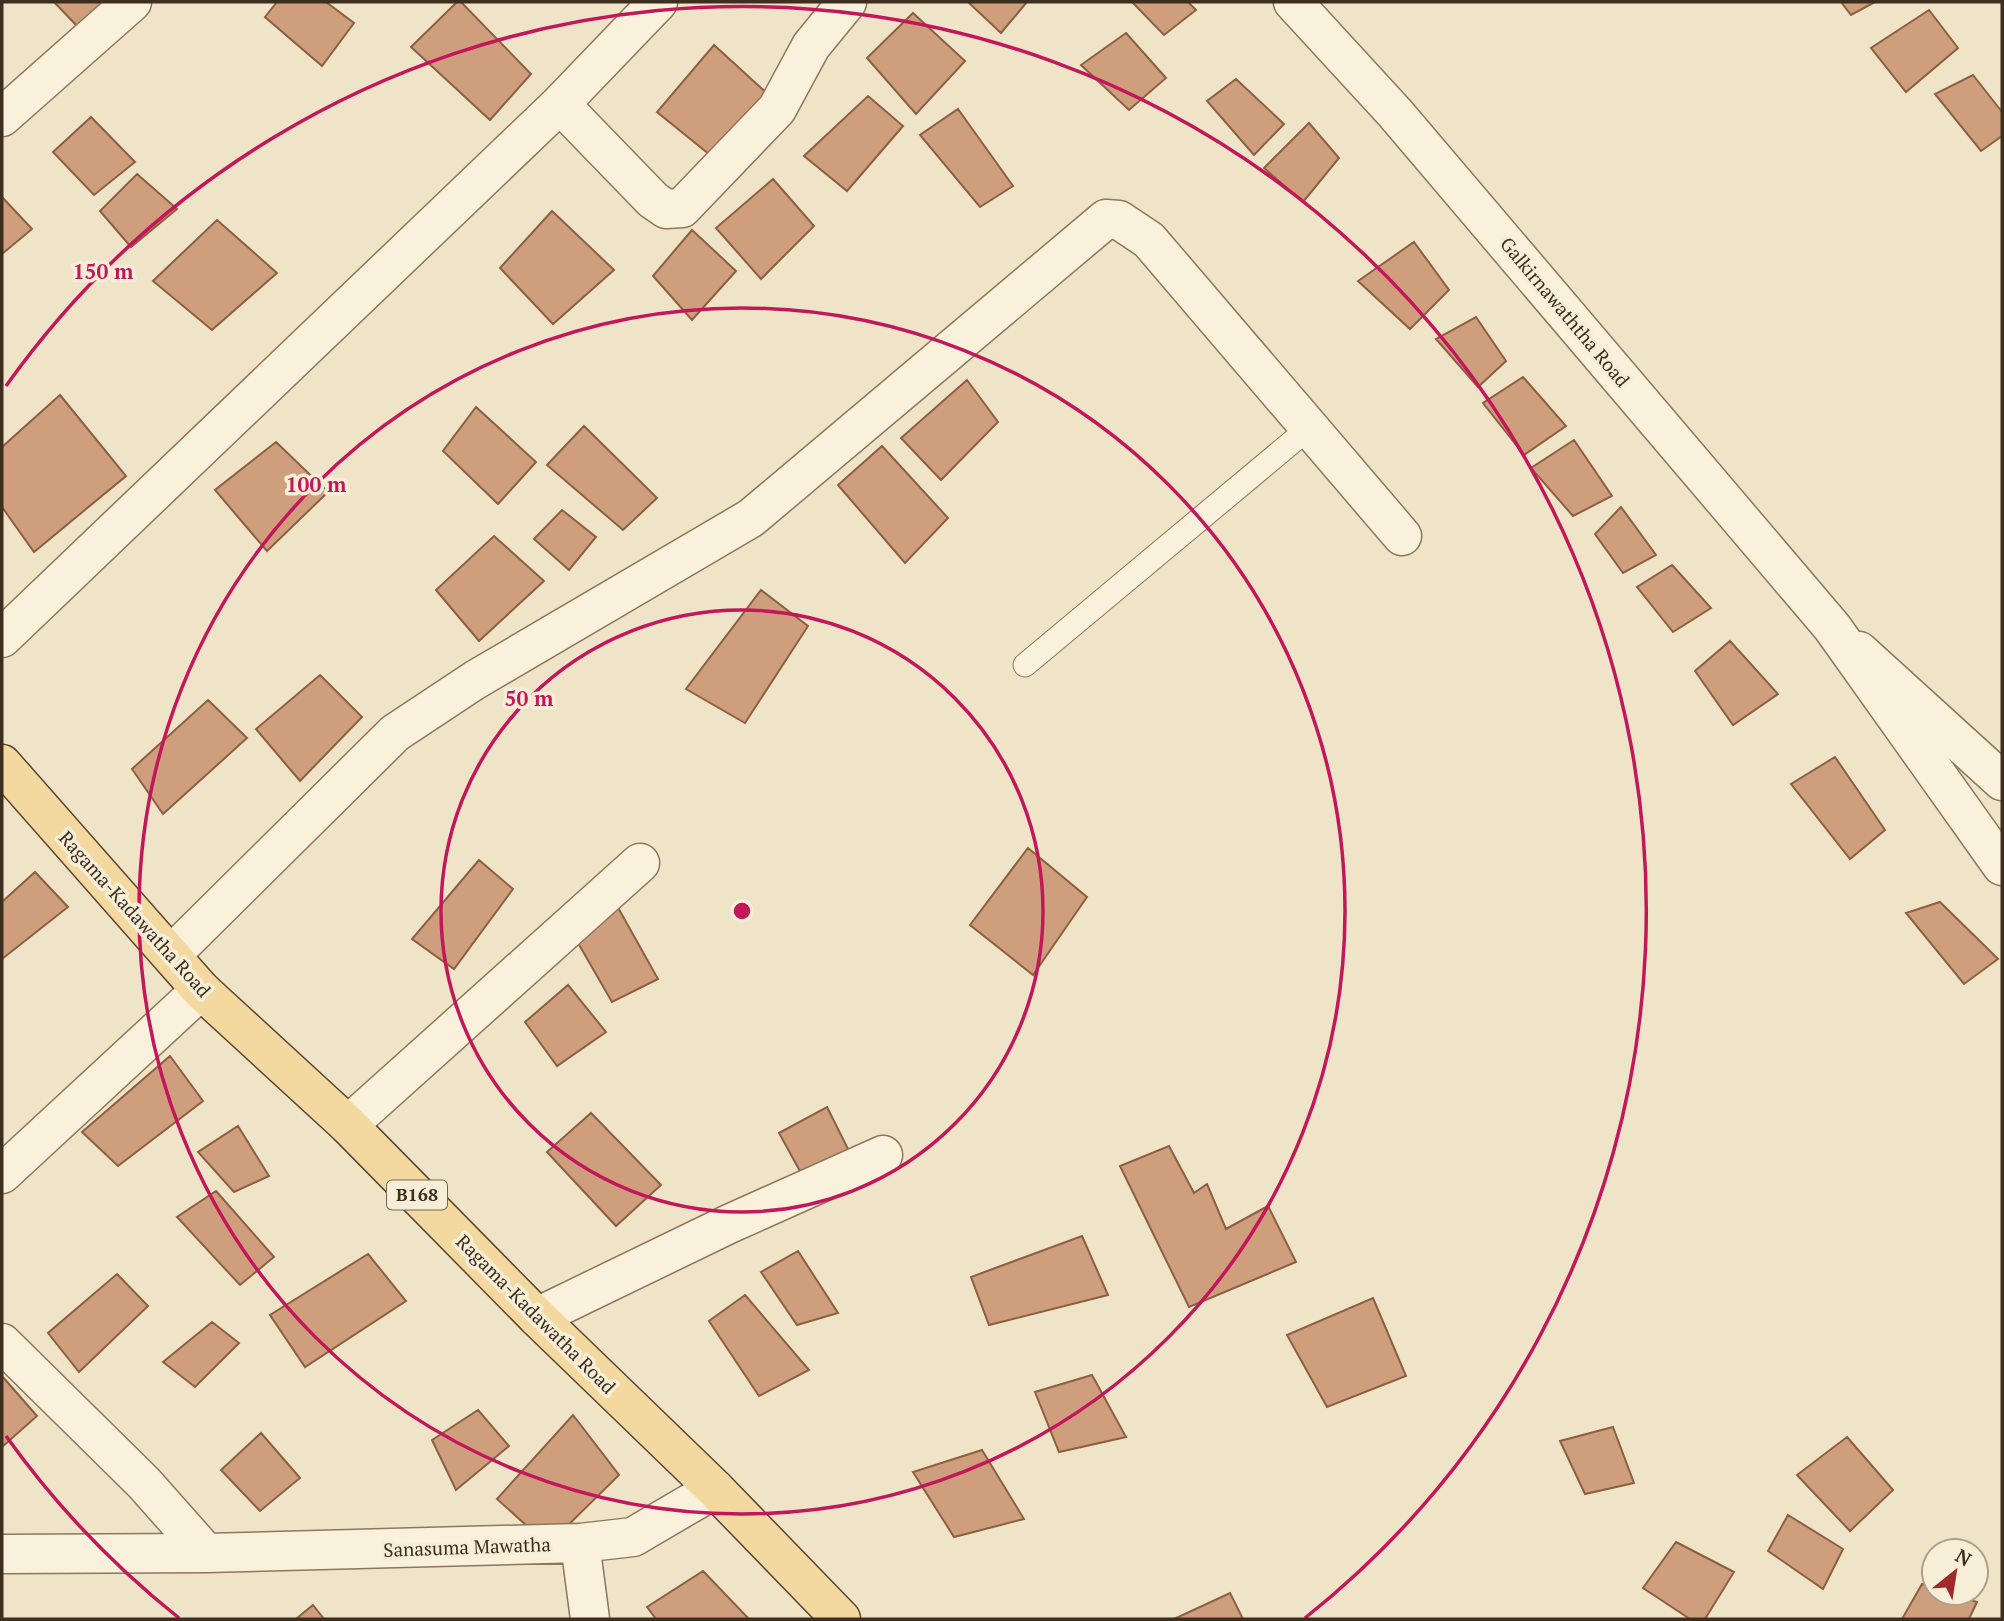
<svg xmlns="http://www.w3.org/2000/svg" width="2004" height="1621" font-family="'PT Serif',serif">
  <style>
    .building { fill: #cf9f7d; stroke: #8d5f41; stroke-width: 2 }
    .lines { fill: none; stroke-linecap: round; stroke-linejoin: round }
    .service-casing { stroke: #8d765c; stroke-width: 25 }
    .minor-casing { stroke: #8d765c; stroke-width: 41 }
    .tertiary-casing { stroke: #8d765c; stroke-width: 41 }
    .primary-casing { stroke: #5b4430; stroke-width: 41 }
    .service { stroke: #faf1dc; stroke-width: 23 }
    .minor { stroke: #faf1dc; stroke-width: 38 }
    .tertiary { stroke: #faf1dc; stroke-width: 38 }
    .primary { stroke: #f3d9a0; stroke-width: 38 }
    .ring { fill: none; stroke: #c2185b; stroke-width: 3.5 }
    .labels { text-anchor: middle; stroke-width: 7; stroke-linejoin: round; paint-order: stroke }
    .shield { fill: #f7eed8; stroke: #756857; stroke-width: 2 }
    .shield-label { font-size: 18px; font-weight: bold; fill: #3d2e20 }
    .street-label { font-size: 19px; fill: #3d2e20; stroke: #f7eed8 }
    .centre { fill: #c2185b; stroke: #f7eed8; stroke-width: 3.5 }
    .ring-label { font-size: 21px; text-anchor: middle; font-weight: bold; fill: #c2185b; stroke: #f7eed8; stroke-width: 7; stroke-linejoin: round; paint-order: stroke }
  </style>
  <rect width="100%" height="100%" fill="#f0e4c8"/>
  <path class="building" d="M54 2H106L78 27Z
    M277 2H326L354 23 322 66 265 17Z
    M457 2H461L531 74 490 120 411 47Z
    M968 2H1027L1001 33Z
    M1132 2H1188L1196 10 1164 35Z
    M1841 2H1875L1851 15Z
    M1929 10 1958 48 1906 92 1871 48Z
    M913 13 965 61 916 114 867 58Z
    M1126 33 1166 78 1129 110 1081 65Z
    M714 45 770 96 710 155 657 112Z
    M1973 75 2002 112V136L1981 151 1935 94Z
    M1236 79 1284 124 1254 155 1207 101Z
    M868 96 903 126 847 191 804 156Z
    M958 109 1013 186 980 207 920 135Z
    M91 117 135 162 94 195 53 152Z
    M1309 123 1339 158 1303 202 1264 168Z
    M137 174 177 209 131 247 100 211Z
    M773 179 814 226 761 279 716 228Z
    M2 197 32 229 2 254Z
    M552 211 614 270 553 324 500 268Z
    M217 220 277 273 212 330 153 281Z
    M692 230 736 271 692 320 653 276Z
    M1414 242 1449 290 1410 329 1358 281Z
    M1476 317 1506 361 1478 387 1436 339Z
    M1523 377 1566 426 1524 455 1483 403Z
    M967 380 998 422 941 480 901 438Z
    M60 395 126 476 34 552 2 507V447Z
    M476 407 536 462 498 504 443 451Z
    M584 426 657 498 623 530 547 465Z
    M1574 440 1612 496 1573 516 1531 468Z
    M276 442 328 492 267 551 215 490Z
    M882 446 948 518 905 563 838 485Z
    M1621 507 1656 555 1623 573 1595 534Z
    M562 510 596 537 569 570 534 539Z
    M494 536 544 581 479 641 436 590Z
    M1672 565 1711 608 1673 632 1637 587Z
    M761 590 808 626 745 723 686 689Z
    M1730 641 1778 694 1733 725 1695 671Z
    M320 675 362 717 300 781 256 729Z
    M208 700 247 738 163 814 132 769Z
    M1835 757 1885 830 1850 859 1791 784Z
    M1028 848 1087 897 1033 975 970 925Z
    M479 860 513 889 454 969 412 939Z
    M35 872 68 907 2 959V902Z
    M1940 902 1998 959 1964 984 1906 913Z
    M616 904 658 979 612 1002 574 936Z
    M568 985 606 1032 557 1066 525 1022Z
    M170 1056 203 1101 118 1166 82 1132Z
    M827 1107 850 1153 801 1173 779 1133Z
    M591 1113 661 1185 616 1226 547 1152Z
    M238 1126 269 1176 234 1192 198 1152Z
    M1169 1146 1194 1193 1207 1184 1226 1229 1268 1206 1296 1262 1189 1307 1120 1166Z
    M216 1191 274 1257 240 1285 177 1217Z
    M1082 1236 1108 1295 989 1325 971 1277Z
    M798 1251 838 1313 797 1325 761 1272Z
    M368 1254 406 1301 305 1367 270 1315Z
    M117 1274 148 1306 79 1372 48 1333Z
    M745 1295 809 1370 759 1396 709 1321Z
    M1373 1298 1406 1376 1327 1407 1287 1335Z
    M212 1322 239 1343 195 1387 163 1362Z
    M1092 1375 1126 1437 1059 1452 1035 1392Z
    M2 1376 37 1416 2 1447Z
    M478 1410 509 1446 456 1490 432 1440Z
    M573 1415 619 1475 548 1545 497 1499Z
    M1613 1427 1634 1483 1585 1494 1560 1441Z
    M261 1433 300 1478 260 1511 221 1470Z
    M1847 1437 1893 1490 1850 1531 1797 1475Z
    M982 1450 1024 1519 954 1537 913 1472Z
    M1788 1515 1843 1549 1823 1589 1768 1551Z
    M1676 1542 1734 1572 1705 1619H1690L1643 1588Z
    M703 1571 749 1619H656L647 1607Z
    M1922 1584 1934 1588V1593H1951L1977 1602 1969 1619H1902Z
    M1230 1593 1243 1619H1174Z
    M313 1605 324 1619H296Z"/>
  <g class="lines">
    <defs>
      <path id="service" d="M1025 665 1309 428"/>
      <path id="minor" d="M560 104 653 200 666 209 682 208 777 109 811 46 847 2
        M2 117 132 2
        M2 638 560 104 658 2
        M1859 651 2002 781
        M171 955 395 733 475 680 751 518 1106 219 1119 220 1149 240 1402 536
        M348 1125 640 863
        M2 1174 201 990
        M537 1317 729 1224 883 1155
        M2 1343 144 1483 206 1553
        M580 1543 590 1619
        M2 1554 206 1553 580 1543 633 1537 715 1489"/>
      <path id="tertiary" d="M1293 2 1395 113 1832 627 2002 866"/>
      <path id="primary" d="M2 764 201 990 348 1125 537 1317 715 1489 841 1619"/>
    </defs>
    <use href="#service" class="service-casing"/>
    <use href="#minor" class="minor-casing"/>
    <use href="#tertiary" class="tertiary-casing"/>
    <use href="#primary" class="primary-casing"/>
    <use href="#service" class="service"/>
    <use href="#minor" class="minor"/>
    <use href="#tertiary" class="tertiary"/>
    <use href="#primary" class="primary"/>
  </g>
  <g class="ring">
    <circle cx="742" cy="911" r="301"/>
    <circle cx="742" cy="911" r="603"/>
    <path d="M179 1618A904 904 0 0 1 6 1436M6 386A904 904 0 1 1 1305 1618"/>
  </g>
  <g class="labels">
    <rect class="shield" x="387" y="1180.5" width="60" height="29" rx="5"/>
    <g class="shield-label">
      <text x="417" y="1201">B168</text>
    </g>
    <g class="street-label">
      <text transform="translate(1565 312) rotate(50)" y="7">Galkirnawaththa Road</text>
      <text transform="translate(135 914) rotate(48)" y="7">Ragama-Kadawatha Road</text>
      <text transform="translate(536 1314) rotate(45)" y="7">Ragama-Kadawatha Road</text>
      <text transform="translate(467 1547) rotate(-2)" y="7">Sanasuma Mawatha</text>
    </g>
  </g>
  <circle cx="742" cy="911" r="10" class="centre"/>
  <g class="ring-label">
    <text x="103" y="279">150 m</text>
    <text x="316" y="492">100 m</text>
    <text x="529" y="706">50 m</text>
  </g>
  <rect width="2004" height="1621" fill="none" stroke="#3d2e20" stroke-width="7"/>
  <g transform="translate(1955 1572) rotate(30)"><circle r="33" fill="#f7eed8" stroke="#ada18e" stroke-width="2"/>
  <path d="M0-5L12 26L0 18L-12 26Z" fill="#9e2a2b"/>
  <text y="-10" font-size="19" font-weight="bold" text-anchor="middle" fill="#3d2e20">N</text>
  </g>
</svg>
